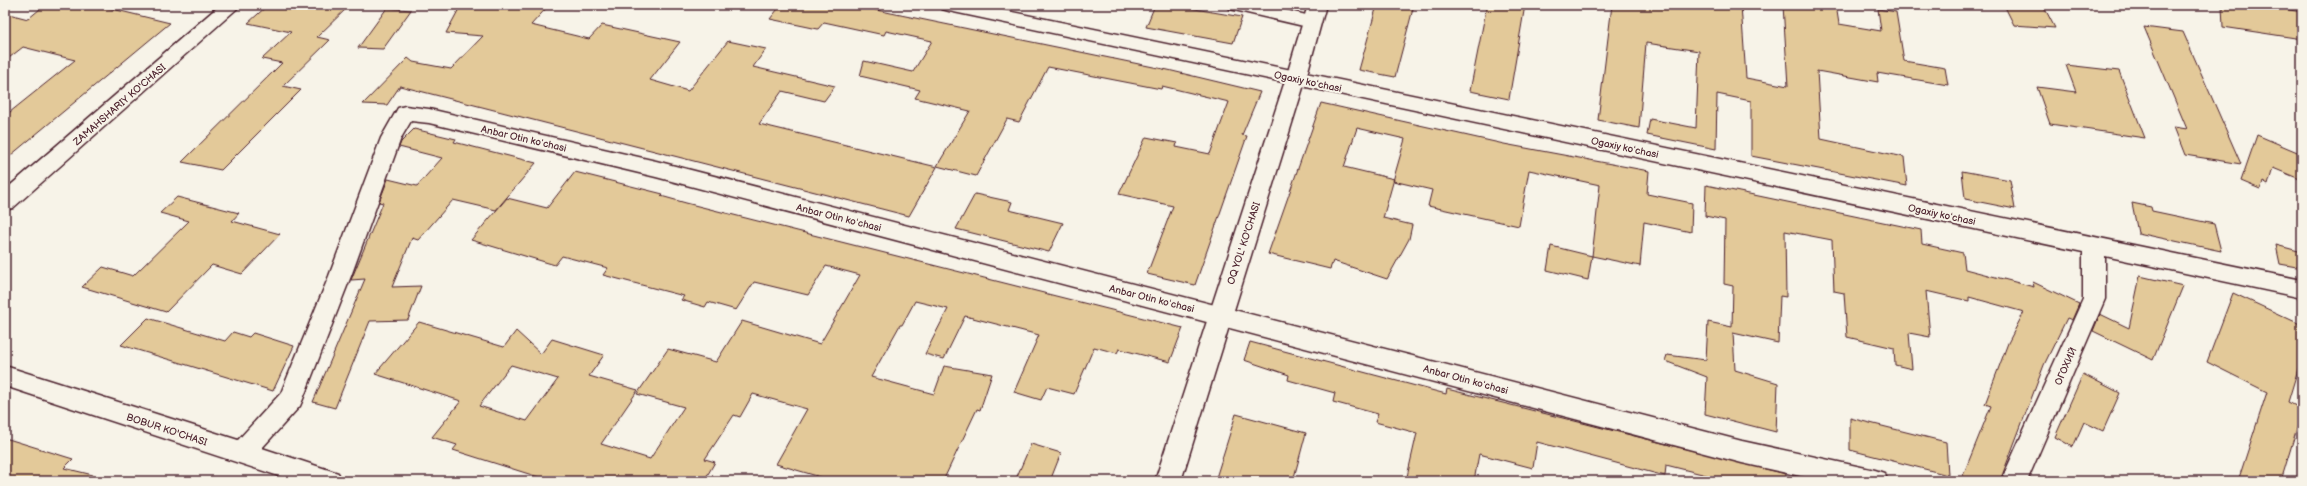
<svg xmlns="http://www.w3.org/2000/svg" width="2307" height="486" font-family="'Balsamiq Sans',sans-serif">
  <style>
    .building { fill: #e3c999; stroke: #4a1f2b; fill-rule: evenodd }
    .lines { fill: none; stroke-linecap: round; stroke-linejoin: round }
    .minor-casing { stroke: #4a1f2b; stroke-width: 3 }
    .tertiary-casing { stroke: #4a1f2b; stroke-width: 3 }
    .minor { fill: #f7f3e8; fill-rule: evenodd }
    .tertiary { fill: #f7f3e8; fill-rule: evenodd }
    .labels { text-anchor: middle; stroke-width: 4; stroke-linejoin: round; paint-order: stroke }
    .street-label { font-size: 10px; fill: #4a1f2b; stroke: #f7f3e8 }
  </style>
  <rect width="100%" height="100%" fill="#f7f3e8"/>
  <filter id="ink" filterUnits="userSpaceOnUse"><feTurbulence type="fractalNoise" baseFrequency=".025" numOctaves="2"/><feDisplacementMap in="SourceGraphic" scale="8" xChannelSelector="R" yChannelSelector="G"/><feConvolveMatrix kernelMatrix="1 2 1 2 8 2 1 2 1" color-interpolation-filters="sRGB"/></filter>
  <g filter="url(#ink)">
    <path class="building" d="M41 5H96L170 23 5 160V116L75 60 23 47 5 61V13L28 19 40 9Z
      M268 5H350L317 37 330 40 283 86 301 90 221 170 182 162 282 63 262 59 291 32 248 23Z
      M461 5H549L531 25 589 39 602 25 680 42 650 80 688 91 728 41 766 49 753 67 835 86 824 101 782 91 759 124 937 167 909 216 400 86 387 105 363 104 408 58 413 62 451 69 483 36 446 33Z
      M781 5H852L1168 70 1260 92 1242 135 1247 136 1195 285 1147 274 1173 206 1119 194 1146 137 1177 143 1176 147 1210 154 1229 102 1162 86 1161 89 1048 67 1019 122 1007 119 976 176 937 166 970 111 915 98 920 90 860 76 864 61 913 72 932 41 886 31 884 35 824 22 818 29 770 19Z
      M1155 5H1171L1242 17 1233 43 1146 27Z
      M1377 5H1414L1395 77 1359 70Z
      M1487 5H1525L1509 99 1470 91Z
      M1612 5H1741L1746 78 1788 86 1783 5H1836L1839 24 1881 31 1878 9 1896 12 1904 61 1945 68 1948 85 1877 73 1878 82 1817 71 1821 139 1904 157 1907 186 1751 156V101L1717 94 1716 149 1647 135 1650 119 1696 128 1699 51 1646 43 1639 128 1598 120Z
      M2004 5H2043L2055 28 2014 25Z
      M2222 5H2259L2302 12V39L2223 27Z
      M387 8 411 10 383 49 358 48Z
      M2144 27 2183 32 2241 164 2185 155 2174 127 2187 129Z
      M2066 65 2119 71 2145 138 2050 124 2037 87 2076 92Z
      M1321 103 1504 144 1649 171 1647 194 1692 203 1691 232 1644 222 1640 266 1592 256 1600 185 1529 170 1519 226 1428 206 1432 190 1393 181 1405 139 1357 128 1344 167 1394 179 1383 218 1412 225 1409 239 1387 279 1333 261 1330 269 1268 254Z
      M414 129 456 139 454 142 536 163 496 210 453 200 418 240 412 238 392 287 421 286 408 320 370 321 335 408 313 402 365 279 351 280 383 203 379 202 388 179 417 186 442 158 399 147 401 142Z
      M2257 135 2302 154V180L2273 168 2268 185 2263 182 2260 189 2241 181Z
      M1962 171 2010 180 2015 209 1965 199Z
      M575 172 663 194 661 196 686 203 1183 328 1170 362 1119 349 1117 353 1094 347 1074 394 1047 387 1041 400 1014 392 1039 335 965 316 944 359 925 354 948 309 915 301 902 325H900L871 377 934 394 944 366 992 374 980 410 977 409 943 481H834L776 464 807 409 753 394 740 417 734 415 705 459 715 462 704 481H551L453 450 457 445 432 437 461 401 375 374 419 322 504 347 516 331 541 354 552 339 604 355 589 376 638 390 601 444 650 459 684 407 637 394 668 349 716 362 742 321 820 344 860 275 826 266 808 295 754 282 736 310 708 302 705 307 681 300 684 296 603 275 608 268 562 256 555 265 471 240 507 198 547 208ZM511 365 558 379 527 421 479 406Z
      M1706 185 1921 230 1922 244 1963 253 1965 269 2034 287 2033 282 2079 304 2072 320 2067 318 2044 365 2000 481H1975L1962 478 1991 406 1985 404 2008 343 2024 312 1969 297V301L1926 291 1930 337 1909 333 1912 369 1895 365 1894 348 1847 337 1844 293 1834 291 1832 240 1785 231 1786 297 1780 296 1778 343 1733 333 1735 370 1778 383 1776 432 1705 414 1707 377 1665 361 1667 355 1706 360 1708 322 1732 327 1733 286 1724 284 1725 220 1705 216Z
      M975 194 1012 202 1009 210 1063 223 1049 252 956 229Z
      M177 197 239 213 232 221 280 234 242 274 212 265 166 312 82 287 103 267 133 276 189 221 160 213Z
      M2132 203 2151 207 2152 211 2214 224 2221 251 2138 233Z
      M2276 245 2302 252V268L2280 264Z
      M1551 246 1592 256 1588 280 1547 270Z
      M2140 276 2183 286 2153 360 2093 331 2100 314 2129 328Z
      M2233 293 2302 325V356L2288 402 2302 409V411L2281 481H2238L2267 392 2207 362Z
      M148 318 225 341 233 332 249 337 253 333 294 346 273 391 121 345Z
      M1250 342 1446 394 1447 389 1786 474V481H1710V476L1666 465 1665 476 1537 442 1533 468 1479 454 1474 481H1406L1417 433 1375 422 1378 414 1333 402 1335 393 1288 380 1289 375 1244 360Z
      M2083 374 2120 393 2103 431 2084 422 2073 447 2055 437Z
      M1236 414 1306 433 1293 481H1215Z
      M1850 418 1946 442 1948 475 1850 450Z
      M5 438 73 459 64 468 93 475V481H5Z
      M1031 444 1061 453 1050 481H1015Z"/>
    <g class="lines">
      <defs>
        <path id="minor" d="M220 5H241L13 208 5 210V190Z
          M940 5H978L2302 280V298L2105 256V299L2027 481H2001L2083 299V252L949 11 942 9Z
          M1228 5H1264L1319 18 1321 22 1319 26 1312 28 1230 9Z
          M405 106 429 109 656 161 1742 441 1875 470 1884 473 1888 481H1823L1742 463 656 177 429 123 411 121 401 138 351 276 303 399 300 406 262 448 338 473 342 481H294L5 386V366L238 440 281 393 329 276 381 138 398 108Z"/>
        <path id="tertiary" d="M1308 5H1326L1306 78 1181 481H1155L1286 78Z"/>
      </defs>
      <use href="#minor" class="minor-casing"/>
      <use href="#tertiary" class="tertiary-casing"/>
      <use href="#minor" class="minor"/>
      <use href="#tertiary" class="tertiary"/>
    </g>
  </g>
  <g class="labels">
    <g class="street-label">
      <text transform="translate(1308 81) rotate(12)" y="4">Ogaxiy koʻchasi</text>
      <text transform="translate(119 104) rotate(-41)" y="4">ZAMAHSHARIY KO'CHASI</text>
      <text transform="translate(524 138) rotate(13)" y="4">Anbar Otin koʻchasi</text>
      <text transform="translate(1625 147) rotate(12)" y="4">Ogaxiy koʻchasi</text>
      <text transform="translate(1942 214) rotate(12)" y="4">Ogaxiy koʻchasi</text>
      <text transform="translate(839 217) rotate(14)" y="4">Anbar Otin koʻchasi</text>
      <text transform="translate(1243 243) rotate(-72)" y="4">OQ YOL' KO'CHASI</text>
      <text transform="translate(1152 298) rotate(14)" y="4">Anbar Otin koʻchasi</text>
      <text transform="translate(2065 366) rotate(-66)" y="4">ОГОХИЙ</text>
      <text transform="translate(1466 379) rotate(15)" y="4">Anbar Otin koʻchasi</text>
      <text transform="translate(167 429) rotate(18)" y="4">BOBUR KO'CHASI</text>
    </g>
  </g>
  <rect width="2307" height="486" fill="none" stroke="#f7f3e8" stroke-width="20"/>
  <rect x="10" y="10" width="2287" height="466" fill="none" stroke="#4a1f2b" stroke-width="1.5" filter="url(#ink)"/>
</svg>
